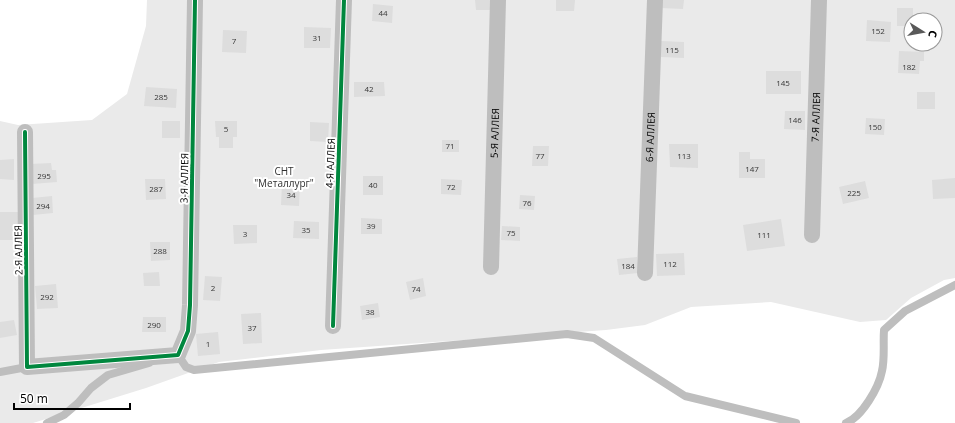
<svg xmlns="http://www.w3.org/2000/svg" width="955" height="423" font-family="'Open Sans',sans-serif">
  <style>
    .green { fill: #eaeaea; fill-rule: evenodd }
    .building { fill: #ddd }
    .lines { fill: none; stroke-linecap: round; stroke-linejoin: round }
    .lane { stroke: #bebebe; stroke-width: 8 }
    .street { stroke: #bebebe; stroke-width: 16 }
    .cycleway-casing { stroke: #fff; stroke-width: 6 }
    .cycleway { stroke: #00873e; stroke-width: 4 }
    .labels { text-anchor: middle; stroke-width: 4; stroke-linejoin: round; paint-order: stroke }
    .number-label { font-size: 8px; fill: #373737 }
    .street-label { font-size: 10px; fill: #000; stroke: #fff }
    .park-label { font-size: 10px; fill: #303030; stroke: #fff }
  </style>
  <rect width="100%" height="100%" fill="#fff"/>
  <path class="green" d="M147 0H955V278L944 280 911 298 886 320 860 322 771 302 691 307 645 325 606 330 321 350 219 362 146 388 33 423H0V121L18 125 92 120 127 94 146 26ZM911 20H935V44H911Z"/>
  <path class="building" d="M475 0H490L491 10H476Z
    M556 0H575L574 11H556Z
    M661 0H684L683 9 661 8Z
    M373 4 393 6 392 23 372 21Z
    M897 8H913V20H911V26H897Z
    M867 20 891 22 890 42 866 41Z
    M304 27 331 28 330 48H304Z
    M223 30 247 31 246 53 222 52Z
    M661 41 684 42V58L661 57Z
    M899 51 924 52V61H920L919 74 898 73Z
    M766 71H801V94H766Z
    M354 82H384L385 96 354 97Z
    M146 87 177 89 176 108 144 106Z
    M917 92H935V109H917Z
    M785 111H805V130L784 129Z
    M866 118 885 119 884 135 865 134Z
    M162 121H180V138H162Z
    M215 121H237V137H233V148H219V137H216Z
    M310 122 329 123 328 142 310 141Z
    M442 140H459V152H442Z
    M669 144H698V168L670 167Z
    M533 146H549L548 166H532Z
    M739 152H750V159H765V178H739Z
    M14 159V180L0 179V160Z
    M51 163 52 170H56L57 182 32 184 30 164Z
    M363 176H383V195H363Z
    M955 178V198L933 199 932 180Z
    M145 179H165L166 199 146 200Z
    M441 179 462 180 461 195 441 194Z
    M865 181 869 198 843 204 839 187Z
    M282 183 300 184 299 206 281 205Z
    M520 195 535 196 534 210 519 209Z
    M52 196 53 213 33 215 32 198Z
    M0 212H19L18 240H0Z
    M361 218 382 219V234H361Z
    M781 219 785 246 747 251 743 225Z
    M294 221 319 222V239L293 238Z
    M233 225H257V243L234 244Z
    M502 226 520 227V241L501 240Z
    M150 242H170V260L151 261Z
    M684 253 685 275 657 276 656 254Z
    M637 257 638 273 619 275 617 259Z
    M159 272 160 286H144L143 273Z
    M205 276 222 277 220 301 203 300Z
    M423 278 426 296 410 300 406 282Z
    M56 284 58 308 37 309 35 286Z
    M378 303 380 317 362 320 360 306Z
    M261 313 262 343 243 344 241 314Z
    M143 317H166V332H142Z
    M14 320 17 335 0 338V322Z
    M218 332 220 354 198 356 196 334Z"/>
  <g class="lines">
    <path class="lane" d="M175 356 178 355 186 367 194 370 567 334 594 338 685 396 796 423
      M0 372 27 367
      M47 423 64 415 78 403 91 388 108 375 149 363
      M846 423C862 417 879 387 882 371 885 358 883 343 884 330L905 311 955 285"/>
    <g class="street">
      <path d="M25 132 27 367 178 355 188 331 190 305 195 0"/>
      <path id="s1" d="M812 235 819 0"/>
      <path id="s2" d="M491 267 498 0"/>
      <path id="s3" d="M645 273 655 0"/>
      <path d="M333 326 344 0"/>
    </g>
    <defs>
      <path id="cycleway" d="M25 132 27 367 178 355 188 331 190 305 195 0
        M333 326 344 0"/>
    </defs>
    <use href="#cycleway" class="cycleway-casing"/>
    <use href="#cycleway" class="cycleway"/>
  </g>
  <g class="labels">
    <g class="number-label">
      <text x="383" y="16">44</text>
      <text x="878" y="34">152</text>
      <text x="317" y="41">31</text>
      <text x="234" y="44">7</text>
      <text x="672" y="53">115</text>
      <text x="909" y="70">182</text>
      <text x="783" y="86">145</text>
      <text x="369" y="92">42</text>
      <text x="161" y="100">285</text>
      <text x="795" y="123">146</text>
      <text x="875" y="130">150</text>
      <text x="226" y="132">5</text>
      <text x="450" y="149">71</text>
      <text x="540" y="159">77</text>
      <text x="684" y="159">113</text>
      <text x="752" y="172">147</text>
      <text x="44" y="179">295</text>
      <text x="373" y="188">40</text>
      <text x="451" y="190">72</text>
      <text x="156" y="192">287</text>
      <text x="854" y="196">225</text>
      <text x="291" y="198">34</text>
      <text x="527" y="206">76</text>
      <text x="43" y="209">294</text>
      <text x="371" y="229">39</text>
      <text x="306" y="233">35</text>
      <text x="511" y="236">75</text>
      <text x="245" y="237">3</text>
      <text x="764" y="238">111</text>
      <text x="160" y="254">288</text>
      <text x="670" y="267">112</text>
      <text x="628" y="269">184</text>
      <text x="213" y="291">2</text>
      <text x="416" y="292">74</text>
      <text x="47" y="300">292</text>
      <text x="370" y="315">38</text>
      <text x="154" y="328">290</text>
      <text x="252" y="331">37</text>
      <text x="208" y="347">1</text>
    </g>
    <g class="street-label">
      <text dy="4" stroke="none"><textPath href="#s1" startOffset="118">7-Я АЛЛЕЯ</textPath></text>
      <text dy="4" stroke="none"><textPath href="#s2" startOffset="134">5-Я АЛЛЕЯ</textPath></text>
      <text dy="4" stroke="none"><textPath href="#s3" startOffset="136">6-Я АЛЛЕЯ</textPath></text>
      <text transform="translate(330 163) rotate(-88)" y="4">4-Я АЛЛЕЯ</text>
      <text transform="translate(184 178) rotate(-89)" y="4">3-Я АЛЛЕЯ</text>
      <text transform="translate(18 250) rotate(-91)" y="4">2-Я АЛЛЕЯ</text>
    </g>
    <g class="park-label">
      <text x="284" y="175">СНТ<tspan x="284" dy="12">"Металлург"</tspan></text>
    </g>
  </g>
  <g transform="translate(923 32) rotate(101)"><circle r="19" fill="#ffffff" stroke="#999999"/>
  <path d="M0-3L7 15L0 10L-7 15Z" fill="#595959"/>
  <text y="-6" font-size="11" font-weight="bold" text-anchor="middle" fill="#000000">С</text>
  </g>
  <path d="M14 403v6h116v-6" fill="none" stroke="#000000" stroke-width="2"/>
  <text x="20" y="403" font-size="12" fill="#000000" stroke="#ffffff" stroke-width="3" paint-order="stroke">50 m</text>
</svg>
